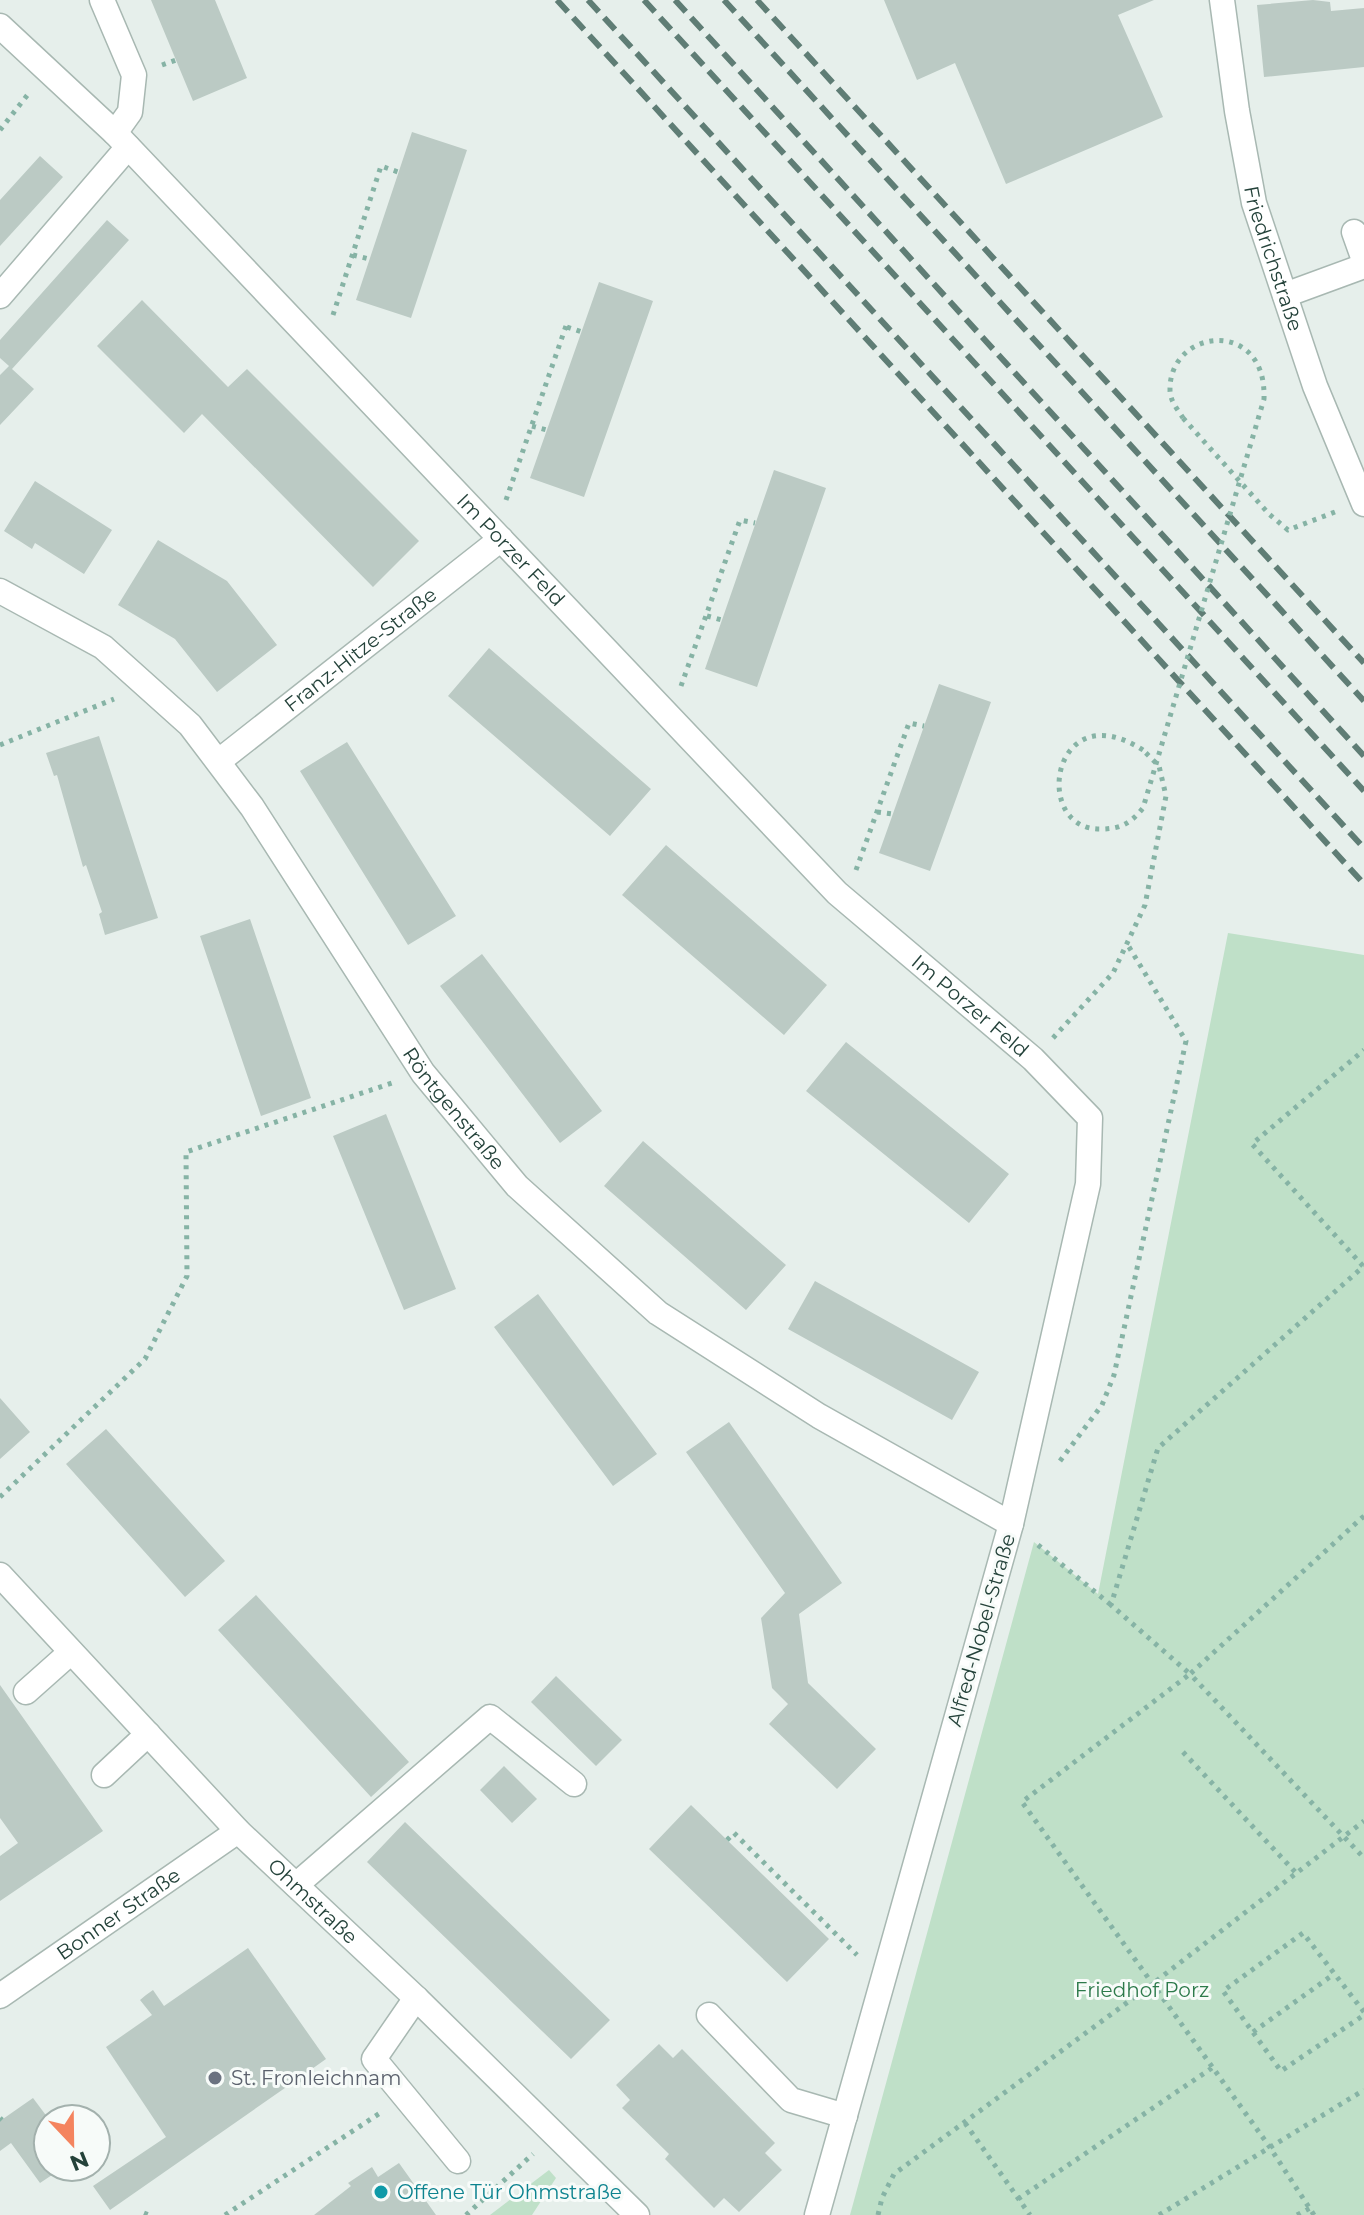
<svg xmlns="http://www.w3.org/2000/svg" width="1364" height="2215" font-family="Montserrat,sans-serif">
	<rect width="100%" height="100%" fill="#e6efeb"/>
	<path fill="#bfe0c8" d="M1228,933l136,22v1260h-514l184,-673 64,52z
		M549,2170l7,8 -24,37h-42z"/>
	<path fill="#bbcac4" d="M151,0h64l32,78 -54,23z
		M884,0h270l-36,15 45,102 -157,67 -51,-121 -38,17z
		M1313,0l17,2 1,9 33,-3v59l-100,10 -7,-72z
		M412,132l55,18 -56,168 -55,-18z
		M40,156l23,21 -63,69v-46z
		M107,220l22,20 -117,129 22,20 -34,36v-50l9,-9 -9,-8v-18z
		M599,282l54,19 -69,196 -54,-19z
		M142,300l86,87 19,-18 172,172 -46,46 -171,-173 -18,19 -87,-87z
		M774,470l52,18 -69,199 -52,-18z
		M35,481l77,49 -28,44 -49,-31 -3,6 -28,-18z
		M158,540l69,41 50,64 -60,47 -42,-53 -57,-34z
		M489,648l162,141 -41,47 -162,-140z
		M939,684l52,18 -61,169 -51,-18z
		M99,736l59,182 -53,17 -6,-21 3,-2 -16,-47 -3,2 -26,-92 -3,1 -8,-23z
		M347,742l109,174 -48,29 -108,-174z
		M666,845l161,140 -43,50 -162,-140z
		M250,919l61,179 -50,18 -61,-180z
		M482,954l120,157 -42,32 -120,-157z
		M846,1042l163,132 -40,49 -163,-132z
		M386,1114l70,175 -52,21 -71,-174z
		M643,1141l143,124 -40,45 -142,-124z
		M815,1281l164,91 -27,48 -164,-91z
		M538,1294l119,160 -44,32 -119,-159z
		M0,1398l30,34 -30,27z
		M729,1422l113,161 -43,31 9,69 68,66 -39,40 -68,-65 19,-20 -16,-16 -11,-70 24,-25 -99,-141z
		M106,1429l119,132 -40,36 -119,-133z
		M256,1595l153,167 -38,35 -153,-167z
		M556,1676l66,64 -26,26 -65,-64z
		M0,1685l103,146 -103,70v-45l18,-13 -18,-25z
		M504,1766l33,33 -25,24 -32,-33z
		M691,1805l138,134 -42,43 -138,-133z
		M405,1822l205,198 -39,39 -204,-197z
		M248,1948l78,111 -24,17 2,4 -6,4 -3,-3 -185,129 -17,-24 73,-49 -60,-90 46,-32 -12,-15 6,-5 7,-5 11,16z
		M659,2044l14,14 9,-9 93,94 -10,10 17,17 -43,42 -15,-14 -10,10 -49,-49 4,-5 -47,-46 8,-8 -14,-15z
		M33,2098l15,20v49h16l-24,16 -29,-40 -11,8v-30z
		M399,2163l37,52h-122l37,-29 -3,-3 24,-16 6,10z"/>
	<g fill="none" stroke-linecap="round" stroke-linejoin="round">
		<g stroke="#a8b8b2" stroke-width="27">
			<g id="minor">
				<path d="M102,0l32,75 -4,37 -15,21"/>
				<path id="s1" d="M1222,0l15,111 17,92 61,183 49,118"/>
				<path id="s2" d="M0,26l115,107 722,760 196,166 57,59 -2,66 -77,340 -194,691"/>
				<path d="M1354,232l10,28"/>
				<path d="M1285,295l79,-29"/>
				<path d="M0,296l128,-149"/>
				<path id="s3" d="M0,591l103,56 87,78 62,82 171,266 94,113 141,127 161,103 192,108"/>
				<path id="s4" d="M219,761l282,-222"/>
				<path id="s5" d="M0,1575l238,256 178,167 221,217"/>
				<path d="M26,1692l45,-40"/>
				<path d="M104,1775l44,-41"/>
				<path d="M296,1885l194,-168 84,67"/>
				<path id="s6" d="M0,1996l238,-165"/>
				<path d="M416,1998l-42,61 84,102"/>
				<path d="M709,2015l82,85 54,16"/>
			</g>
		</g>
		<path stroke="#86b3a5" stroke-width="5" stroke-dasharray="4 6" stroke-linecap="butt" d="M162,65l14,-5
			M0,130l29,-37
			M353,255l16,4
			M333,315l48,-149 17,6
			M567,327l15,5
			M1183,418l86,96 19,16 47,-18
			M532,426l15,4
			M506,500l61,-177
			M707,616l15,4
			M681,686l59,-166 15,3
			M0,745l114,-46
			M877,812l15,2
			M856,870l53,-147 15,3
			M1053,1038l60,-65 32,-68 21,-109 -7,-30 -16,-16
			M1363,1266l-111,-122 112,-94
			M1060,1461l42,-56 12,-30 72,-334 -60,-99
			M0,1497l145,-138 42,-83 -1,-124 206,-69
			M1364,1516l-174,158 174,184
			M1038,1545l73,60
			M1183,1752l114,122
			M727,1840l7,-7 123,122
			M1364,2012l-61,-79 -80,58 58,80 83,-56
			M1253,2032l81,-58
			M0,2118l2,2
			M965,2123l65,92
			M1018,2199l194,-131
			M144,2213l5,2
			M225,2215l155,-102
			M466,2215l67,-61
			M878,2215l4,-17 12,-24 257,-189 213,-164
			M1159,2215l205,-125
			M1297,2215l13,-7
			M1314,2215l-45,-69 -247,-344 168,-128 -79,-69 47,-157 206,-182"/>
		<use href="#minor" stroke="#fff" stroke-width="24"/>
		<path stroke="#5f7d75" stroke-width="6" stroke-dasharray="16 8" stroke-linecap="butt" d="M557,0l807,884
			M588,0l776,848
			M644,0l720,791
			M675,0l689,756
			M724,0l640,701
			M757,0l607,663"/>
		<path stroke="#86b3a5" stroke-width="5" stroke-dasharray="4 6" stroke-linecap="butt" d="M1143,750c-92,-59 -112,81 -42,79 20,0 30,-6 42,-21l121,-409c3,-82 -95,-71 -94,-9 0,11 8,20 13,28"/>
	</g>
	<circle fill="#6b7280" stroke="#f7fbf9" stroke-width="3" cx="215" cy="2078" r="8"/>
	<circle fill="#0f9aa8" stroke="#f7fbf9" stroke-width="3" cx="381" cy="2192" r="8"/>
	<g text-anchor="middle" stroke-width="6" stroke-linejoin="round" paint-order="stroke">
		<g font-size="20" fill="#24423a" stroke="#f7fbf9">
			<text dy="7" stroke="none"><textPath href="#s1" startOffset="264">Friedrichstraße</textPath></text>
			<text dy="7" stroke="none"><textPath href="#s2" startOffset="732">Im Porzer Feld</textPath></text>
			<text dy="7" stroke="none"><textPath href="#s4" startOffset="180">Franz-Hitze-Straße</textPath></text>
			<text dy="7" stroke="none"><textPath href="#s2" startOffset="1380">Im Porzer Feld</textPath></text>
			<text dy="7" stroke="none"><textPath href="#s3" startOffset="700">Röntgenstraße</textPath></text>
			<text transform="translate(981 1630) rotate(-74)" y="7">Alfred-Nobel-Straße</text>
			<text dy="7" stroke="none"><textPath href="#s5" startOffset="452">Ohmstraße</textPath></text>
			<text dy="7" stroke="none"><textPath href="#s6" startOffset="144">Bonner Straße</textPath></text>
		</g>
		<g font-size="20" fill="#2d7a4b" stroke="#f7fbf9">
			<text x="1142" y="1997">Friedhof Porz</text>
		</g>
		<g font-size="20" fill="#5b616d" stroke="#f7fbf9" text-anchor="start">
			<text x="231" y="2085">St. Fronleichnam</text>
		</g>
		<g font-size="20" fill="#0d838f" stroke="#f7fbf9" text-anchor="start">
			<text x="397" y="2199">Offene Tür Ohmstraße</text>
		</g>
	</g>
	<g transform="translate(72 2143) rotate(158)"><circle r="38" fill="#f7fbf9" stroke="#a3b1ad" stroke-width="2"/>
	<path d="M0-6L14 30L0 20L-14 30Z" fill="#f4845f"/>
	<text y="-12" font-size="22" font-weight="bold" text-anchor="middle" fill="#24423a">N</text>
	</g>
</svg>
